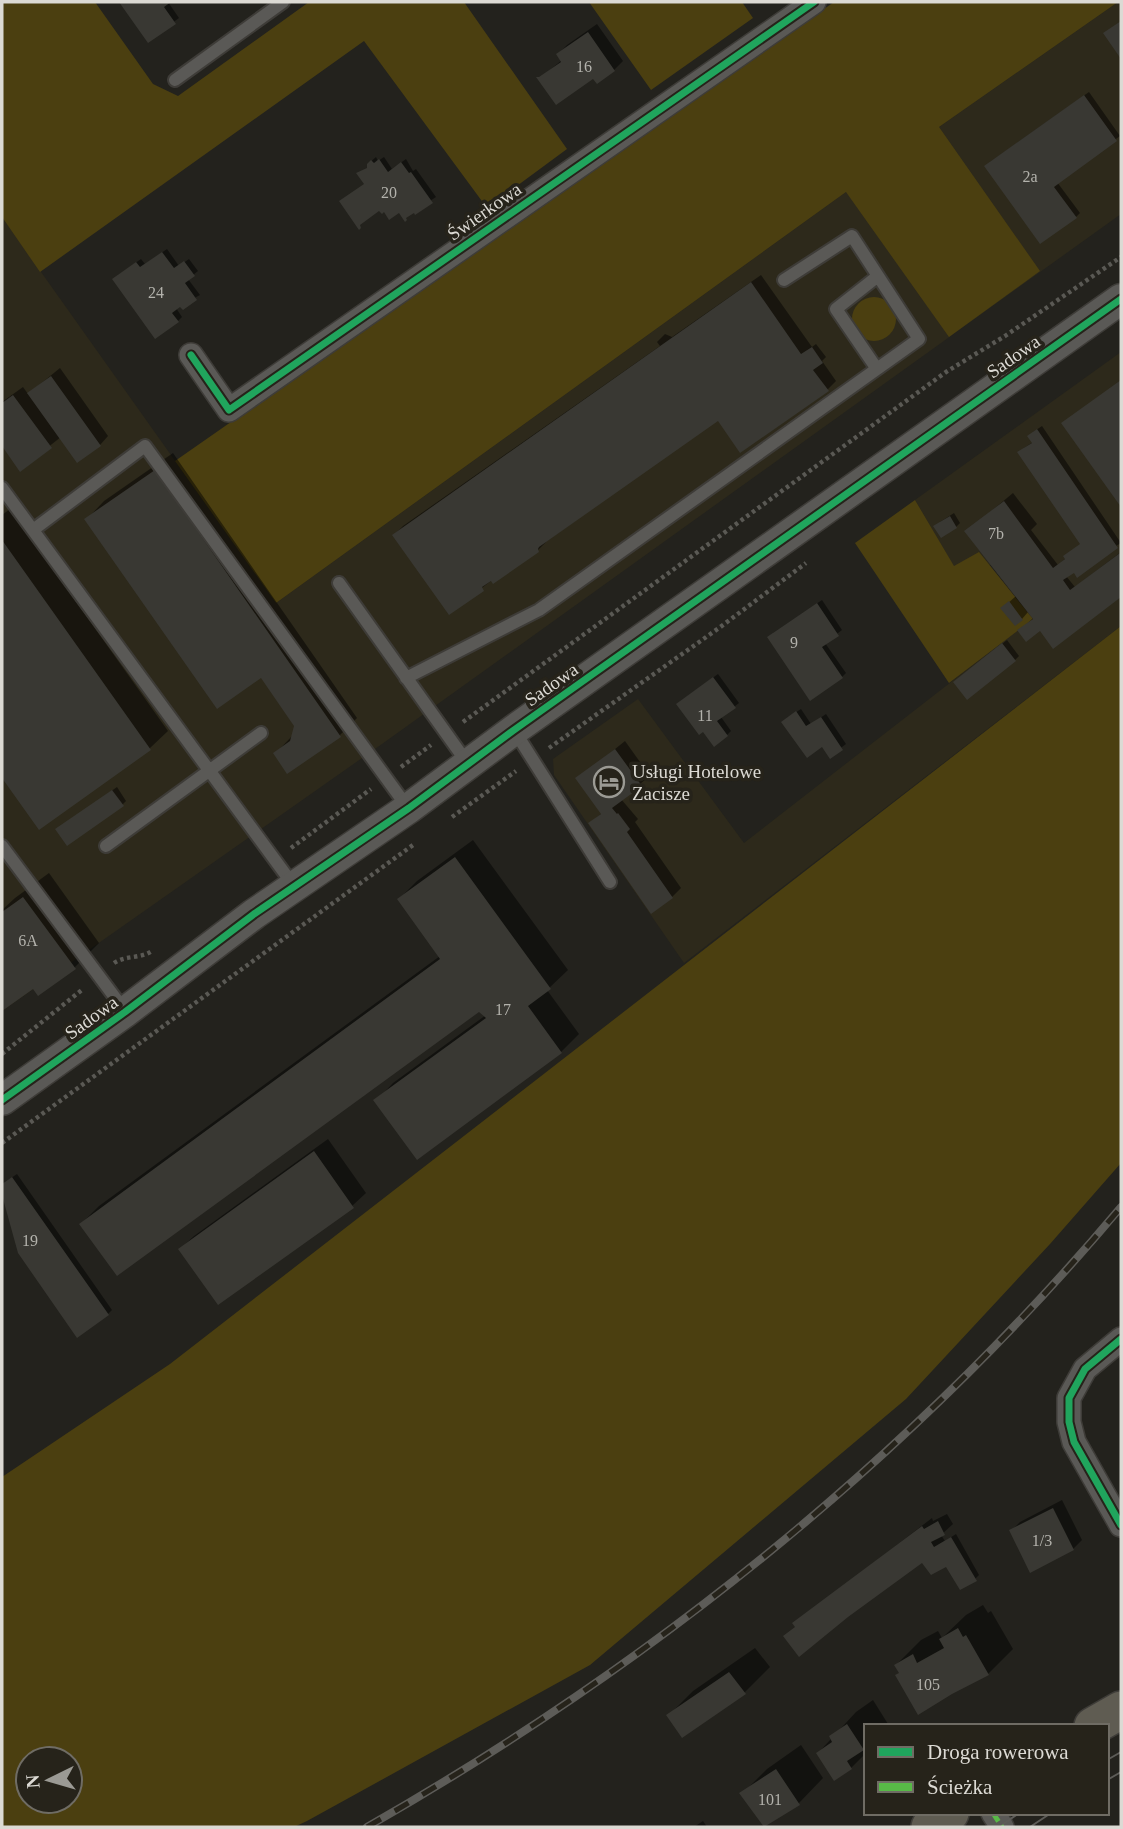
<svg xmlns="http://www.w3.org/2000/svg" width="1123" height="1829" font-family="'Times New Roman',serif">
	<rect width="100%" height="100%" fill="#23221d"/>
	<path fill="#2d291b" d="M1118,2h3v212l-739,530 -380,267v-794l274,386 570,-411z
		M1121,352v274l-437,337 -130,-188 -1,-16 85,-60 106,144 288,-224 -41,-54 -37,2 -39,-67z"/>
	<path fill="#4b3f10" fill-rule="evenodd" d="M2,2h93l58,82 25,12 131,-94h155l103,147 -80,59 -123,-167 -324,231 -38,-55z
		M589,2h153l11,16 -102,72z
		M834,2h284l-179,125 101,144 -91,66 -103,-145 -570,411 -101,-142z
		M852 319a22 22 0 1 1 44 0a22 22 0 1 1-44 0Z
		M915,500l39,66 25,-14 54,67 -84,64 -94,-140z
		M1121,626v537l-71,81 -144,155 -316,266 -283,156 -13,6h-292v-350l168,-113zM70,1759v42h-42v-42z"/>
	<path fill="#0007" d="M121,2h47l11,16 -30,22z
		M597,24l26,37 -9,9 -17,12 -4,-6 -54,3 23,-19 -4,-6 9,-9z
		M1089,92l31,44 -63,46 23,31 -4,4 -86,-55z
		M376,157l2,4 6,-4 8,12 14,-10 7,12 3,-2 20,28 -32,21 -5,-7 -34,-28 3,-19z
		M167,249l12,17 10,-7 9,12 -10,8 12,16 -24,13 6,9 -4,4 -60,-46 23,-16 4,5z
		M761,275l51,72 4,-3 10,13 -4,4 14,20 -9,9 -108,28 -172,123 -9,9 -46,30 -42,33 -56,-78 9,-9 257,-180 -3,-4 8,-8 7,3z
		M60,368l48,68 -8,9 -39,-8 -41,32 -18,-26v-41l21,-15 5,7z
		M1121,381v123l-58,-80z
		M1042,426l79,117 -55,33 9,11 46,-35v43l-67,51 -14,-18 -20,3 13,-13 -5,-6 -6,7 -15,-15 9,-8 -50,-64 47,-39 24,31 -6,6 27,35 24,-21 -58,-96 9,-6v-10z
		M173,453l184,265 -18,18 -64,18 18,-19 3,-10 -34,-50 -175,-156 17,-18z
		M10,509l158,222 -18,17 -111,80 -37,-53v-260z
		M954,513l6,10 -4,4 -16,-5z
		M822,600l20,30 -17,13 21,30 -4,4 -69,-44z
		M1007,640l12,16 -4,4 -56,18z
		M718,674l21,29 -18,14 10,14 -4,4 -24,-5 -21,-30z
		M801,709l10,15 15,-10 20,30 -16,12 -8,-11 -35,-27z
		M625,741l25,35 -29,23 17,20 -3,3 46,66 -9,9 -82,-74 12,-10 -24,-34z
		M117,787l9,14 -4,4 -60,21z
		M473,840l95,130 -21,20 32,44 -18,18 -185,49 17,-18 93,-68 -7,-6 -398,215 18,-18 341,-250 -41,-57 18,-18z
		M49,873l50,70 -25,25 -41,18 -31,23v-99l13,-12z
		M328,1139l38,54 -14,13 -172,43 14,-13z
		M17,1174l95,136 -4,4 -88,-62 -18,-63 3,-7z
		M1062,1500l20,40 -9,9 -43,21 -19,-39 9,-9z
		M947,1514l6,10 -12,11 4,6 11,-7 23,41 -4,4 -29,-15 -23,-3 -126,65 -2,-3 137,-105 1,3z
		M983,1605l5,8 3,-2 22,38 -25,25 -92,-9 25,-25 17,-9 4,7 24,-23z
		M755,1648l15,19 -25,25 -63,43 -14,-19 25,-25z
		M873,1700l15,24 -22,2v27l-15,15 -33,-15 38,-41z
		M801,1745l22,33 -24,25 -57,-9 25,-25z
		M703,1821l4,6h-13z"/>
	<path fill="#393833" d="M119,2h52l-7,5 12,17 -28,19z
		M1121,21v38l-18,-26z
		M588,32l27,39 -18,13 -4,-5 -37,26 -20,-28h3l22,-15 -5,-8z
		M1084,95l33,46 -63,46 23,31 -37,26 -56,-78z
		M379,159l9,13 13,-10 8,11 2,-1 22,31 -18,12 -1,-2 -8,5 1,2 -2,2 -6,-9 -10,7 -5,-8 -2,2 -3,-3 -19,14 1,3 -2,2 -20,-29 25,-17 -8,-11 11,-5v-4l4,-4 3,3z
		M162,252l12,16 10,-7 11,15 -10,7 12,17 -14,10 -3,-3 -8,6 7,9 -24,17 -43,-60 24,-17 4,5z
		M751,282l50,72 11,-7 11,16 -10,7 16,21 -89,62 -22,-32 -179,126 -1,2 1,3 -46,32 -2,-3 -9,6 2,4 -35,24 -57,-80z
		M51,376l50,70 -24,17 -50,-70z
		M1121,380v127l-60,-84z
		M13,395l39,53 -32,24 -18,-26v-43z
		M1037,429l81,119 -41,30 -3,-5 -11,7 7,10 50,-37 1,2v42l-68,52 -13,-18 -14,11 -9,-12 16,-11 -69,-88 40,-30 49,67 12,-9 -2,-3 17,-12 -63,-92 15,-9 -5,-7z
		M155,470l186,267 -54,37 -14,-21 17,-12 4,-15 -33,-48 -44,31 -133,-190z
		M950,516l7,12 -16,10 -8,-12z
		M2,540l149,210 -112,80 -37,-52z
		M1009,601l14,19 -8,6 -15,-18z
		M817,603l22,33 -17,11 21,31 -33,23 -43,-64z
		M1002,643l14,18 -49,39 -14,-18z
		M713,677l23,31 -19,13 11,15 -14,11 -11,-15 -4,3 -23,-31z
		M796,711l10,15 15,-9 22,33 -13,9 -8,-12 -15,11 -26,-36z
		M615,749l27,37 -30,22 5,6 1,-1 12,16 -3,3 46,66 -22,16 -63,-91 13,-9 -26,-36z
		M112,790l12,16 -57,40 -12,-17z
		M455,857l96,132 -23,17 34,47 -145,107 -44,-60 113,-82 -7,-6 -362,264 -38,-52 361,-265 -43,-60z
		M23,897l53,72 -38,27 -5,-7 -31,22v-99z
		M314,1151l40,57 -136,97 -40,-56z
		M12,1177l97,138 -32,23 -59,-85 -16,-58v-11z
		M1053,1508l21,42 -44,23 -21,-43z
		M938,1521l7,14 -14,7 3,5 17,-10 26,44 -17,9 -14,-23 -15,8 -9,-12 -74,54 -49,40 -16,-21 12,-9 -3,-4 130,-97 2,3z
		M958,1628l5,9 3,-2 23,40 -37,19 -34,21 -23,-40 4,-2 -5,-8 19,-11 4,9 27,-15 -5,-9z
		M729,1672l17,22 -64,44 -16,-23z
		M847,1724l17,26 -17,11 5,8 -18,12 -18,-28 16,-11 -3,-6z
		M776,1769l24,36 -36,22 -25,-34z"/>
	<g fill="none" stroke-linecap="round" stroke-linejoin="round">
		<g stroke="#3e3c38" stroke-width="16">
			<path id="service" d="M175,80l108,-78
				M877,369l-41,-60 42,-33
				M2,488l292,398
				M33,530l112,-84 263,362
				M339,583l129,181
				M406,678l133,-68 380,-271 -67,-103 -68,44
				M514,730l96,152
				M2,846l123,165
				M106,846l155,-113"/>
		</g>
		<g stroke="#3e3c38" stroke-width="26">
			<path id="minor" d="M191,355l38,55 585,-408
				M1121,1339l-36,30 -16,29v24l5,20 47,83
				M993,1813l9,14"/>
		</g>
		<g stroke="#3e3c38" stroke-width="33">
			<path id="tertiary" d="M2,1100l123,-88 129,-98 155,-106 105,-78 607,-431"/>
		</g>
		<g stroke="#3e3c38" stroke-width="40">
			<path id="primary" d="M1093,1726l28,-16
				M930,1827l20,-14"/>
		</g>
		<path stroke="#5a5954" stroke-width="4.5" stroke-dasharray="3.5 3.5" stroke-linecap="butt" d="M463,722l483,-350 59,-36 116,-79
			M549,748l170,-120 87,-65
			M401,767l30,-22
			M452,817l64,-46
			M291,848l80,-59
			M114,963c12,-8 26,-4 38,-12
			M2,1054l81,-65
			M2,1143l411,-298"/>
		<use href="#service" stroke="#5a5956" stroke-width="12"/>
		<use href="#minor" stroke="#5a5956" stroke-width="23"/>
		<use href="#tertiary" stroke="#5a5956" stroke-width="30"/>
		<use href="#primary" stroke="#5f5c52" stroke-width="37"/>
		<path stroke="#5d5c58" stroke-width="2" d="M1107,1760l14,-8
			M1107,1780l14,-8
			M999,1827l20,-14
			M1030,1827l21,-14"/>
		<g stroke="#5d5c58" stroke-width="8">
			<path id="rail" d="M367,1827c284,-162 543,-369 754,-620"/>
		</g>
		<use href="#rail" stroke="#26231a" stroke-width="5" stroke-dasharray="16" stroke-linecap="butt"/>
		<path stroke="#58b947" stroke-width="5" stroke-dasharray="10 5" stroke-linecap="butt" d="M993,1813l9,14"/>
		<g stroke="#26231a" stroke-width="11">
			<path id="cycleway" d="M191,355l38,55 585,-408
				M2,1100l123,-88 129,-98 155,-106 105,-78 607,-431
				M1121,1339l-36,30 -16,29v24l5,20 47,83"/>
		</g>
		<use href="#cycleway" stroke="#20a55d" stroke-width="7"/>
	</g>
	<defs>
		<g id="hotel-ring" transform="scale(1.575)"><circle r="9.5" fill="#26231a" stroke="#9b9a94" stroke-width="1.5"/><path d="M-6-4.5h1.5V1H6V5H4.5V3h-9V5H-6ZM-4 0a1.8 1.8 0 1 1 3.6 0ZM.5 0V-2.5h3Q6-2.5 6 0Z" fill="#9b9a94"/></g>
	</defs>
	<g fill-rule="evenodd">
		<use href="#hotel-ring" x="609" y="782"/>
	</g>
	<g text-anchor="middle" stroke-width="7" stroke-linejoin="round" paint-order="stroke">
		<g font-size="16" fill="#b3b2ac">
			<text x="584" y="72">16</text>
			<text x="1030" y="182">2a</text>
			<text x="389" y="198">20</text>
			<text x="156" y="298">24</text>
			<text x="996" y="539">7b</text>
			<text x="794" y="648">9</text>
			<text x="705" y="721">11</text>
			<text x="28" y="946">6A</text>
			<text x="503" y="1015">17</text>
			<text x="30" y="1246">19</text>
			<text x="1042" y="1546">1/3</text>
			<text x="928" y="1690">105</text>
			<text x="770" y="1805">101</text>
		</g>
		<g font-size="19" fill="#dcdad4" stroke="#26231a">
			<text transform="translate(484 211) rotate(-35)" y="7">Świerkowa</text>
			<text transform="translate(1013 356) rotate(-35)" y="7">Sadowa</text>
			<text transform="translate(551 684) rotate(-35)" y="7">Sadowa</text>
			<text transform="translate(91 1017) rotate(-36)" y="7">Sadowa</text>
		</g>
		<g font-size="19" fill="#dcdad4" stroke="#26231a" text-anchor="start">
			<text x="632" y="778">Usługi Hotelowe<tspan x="632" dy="22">Zacisze</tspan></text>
		</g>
	</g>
	<rect width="1123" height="1829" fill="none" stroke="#dcdad4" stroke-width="7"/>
	<rect x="864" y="1724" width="245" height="91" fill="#26231a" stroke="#6f6c64" stroke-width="2"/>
	<rect x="878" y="1747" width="35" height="10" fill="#20a55d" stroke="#6f6c64" stroke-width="2"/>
	<text x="927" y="1759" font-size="21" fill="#dcdad4">Droga rowerowa</text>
	<rect x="878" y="1782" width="35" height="10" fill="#58b947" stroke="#6f6c64" stroke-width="2"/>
	<text x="927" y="1794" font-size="21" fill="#dcdad4">Ścieżka</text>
	<g transform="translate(49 1780) rotate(265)"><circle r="33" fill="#26231a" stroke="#6f6c64" stroke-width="2"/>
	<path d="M0-5L12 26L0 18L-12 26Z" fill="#9b9a94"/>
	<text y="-10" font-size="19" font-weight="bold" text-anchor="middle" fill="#dcdad4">N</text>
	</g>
</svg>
